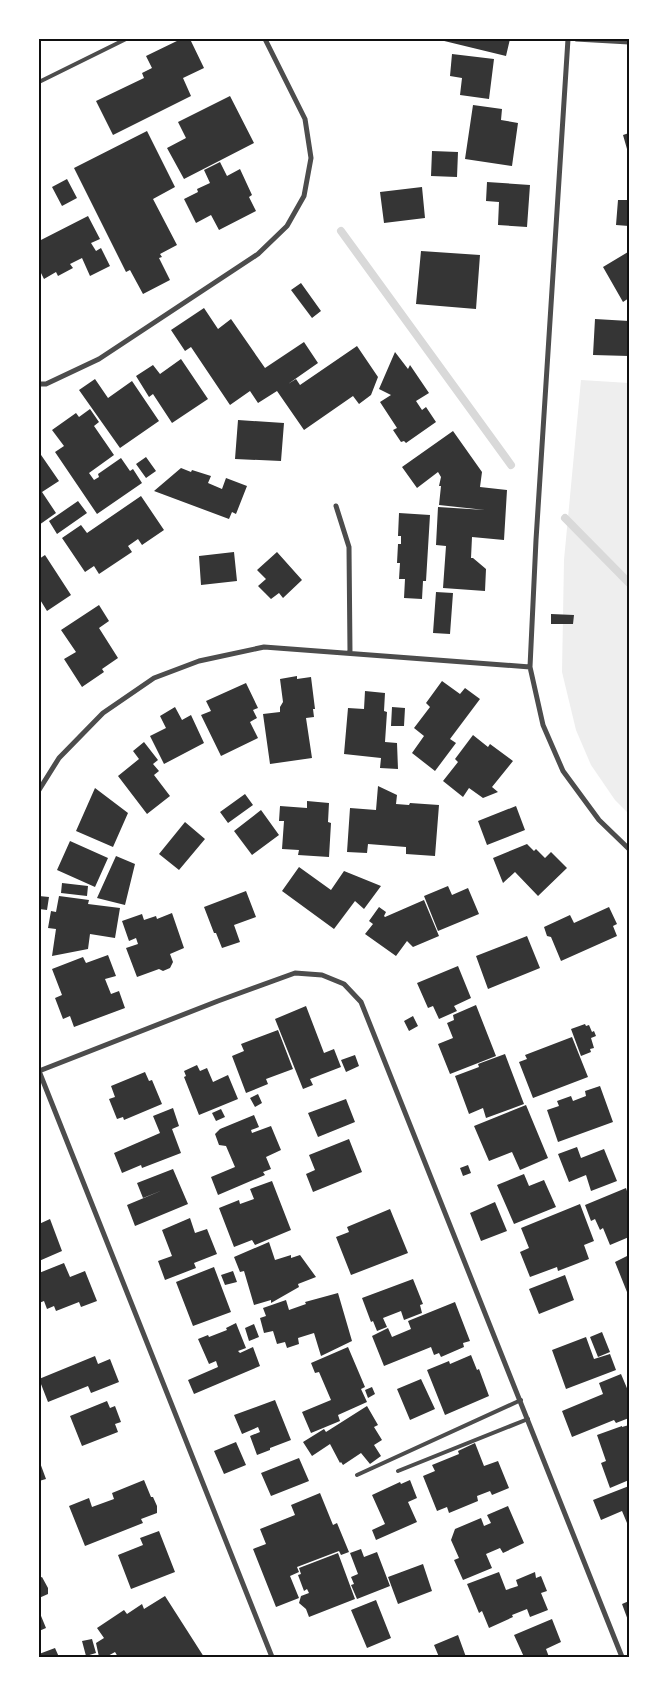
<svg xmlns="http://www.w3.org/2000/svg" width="668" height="1696" font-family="'Fira Sans Condensed',sans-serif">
	<rect width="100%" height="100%" fill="#fff"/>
	<path fill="#eee" d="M581,380l48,3v431l-14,-14 -24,-35 -15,-35 -14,-58 2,-112z"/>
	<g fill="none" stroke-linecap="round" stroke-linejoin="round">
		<path stroke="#d9d9d9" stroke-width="8" d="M341,231l170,234
			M565,518l64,65"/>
	</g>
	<path fill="#353535" d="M181,39h9l14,29 -21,10 8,18 -78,39 -17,-34 48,-23 -2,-5 10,-5 -6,-12z
		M436,39h74l-4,17z
		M452,54l42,5 -5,40 -29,-4 2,-17 -12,-2z
		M230,96l24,47 -70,36 -17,-31 19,-10 -8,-16z
		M473,105l29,4 -1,11 17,3 -6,43 -47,-7z
		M147,131l28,56 -22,12 24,46 -17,9 2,3 -3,1 11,22 -27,14 -13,-24 -4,2 -52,-104z
		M629,133v23l-6,-21z
		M432,151l26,1 -1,25 -26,-1z
		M220,162l7,14 13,-7 12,26 -3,2 7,14 -37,19 -8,-15 -15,8 -12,-24 14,-7 -1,-3 13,-6 -6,-13z
		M67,179l10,19 -15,8 -10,-19z
		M487,182l43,3 -3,42 -29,-2 1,-23 -13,-1z
		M422,187l3,31 -41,5 -4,-31z
		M618,200h11v26l-13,-1z
		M88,216l12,23 -9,4 5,8 5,-3 9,18 -20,10 -8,-18 -12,6 3,4 -15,8 -2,-4 -12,7 -5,-10v-28z
		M421,251l59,4 -4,54 -60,-5z
		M628,252l1,3v43l-6,4 -20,-35z
		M301,283l20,28 -9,7 -21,-28z
		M204,308l14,21 13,-10 34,49 39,-26 14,21 -30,21 8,-5 4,6 57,-39 21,31 -7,18 -12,9 -6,-8 -49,34 -27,-39 -19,12 -8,-12 -20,14 -39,-58 -6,4 -14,-21z
		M595,319l34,2v35l-36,-1z
		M395,352l13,17 2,-4 19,28 -13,8 6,9 4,-3 10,15 -30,21 -2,-2 -3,1 -8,-12 4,-2 -17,-26 11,-7 -12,-6z
		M181,359l27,40 -36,24 -19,-29 -4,3 -13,-21 17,-11 7,9z
		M95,379l13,19 24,-17 27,40 -39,27 -41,-58z
		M90,409l9,13 -5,4 20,29 -25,18 5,7 5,-3 -1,-3 23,-16 9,13 3,-2 9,14 -45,31 -42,-62 9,-6 -12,-16 24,-17 3,4z
		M238,420l46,3 -3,38 -46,-2z
		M453,431l29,41 -2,15 27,3 -3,50 -32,-3 -1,21h2l13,11 -1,22 -42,-3 3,-42 -10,-1 2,-38 47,3 -46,-5 2,-19h-2l2,-9 -3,-5 -21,16 -15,-21z
		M39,452l20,29 -17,11 14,21 -17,12z
		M146,457l10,14 -10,7 -10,-14z
		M181,468l10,4 1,-2 19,6 -3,7 14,6 4,-11 21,8 -11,28 -4,-2 -3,7 -75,-28z
		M141,496l23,34 -22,15 -4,-6 -10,7 4,6 -33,22 -5,-8 -9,6 -23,-34 19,-13 6,8z
		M78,501l9,12 -30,21 -8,-13z
		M399,513l31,2 -4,66h-3l-1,18 -18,-1 1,-19h-6l1,-16h-3l1,-19h3v-8h-3z
		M234,552l3,29 -36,4 -2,-29z
		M277,552l25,28 -19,18 -4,-5 -8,6 -13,-13 8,-7 -9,-9z
		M45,555l26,40 -24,16 -8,-13v-39z
		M436,592l17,1 -3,41 -17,-1z
		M99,605l10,16 -10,7 19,30 -16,11 2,3 -22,15 -18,-28 12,-7 -15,-22z
		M551,614l23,1 -1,9h-22z
		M297,676v3l14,-2 4,32h-2l1,8 -8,1 6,40 -42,6 -7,-50 17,-2v-5l3,-5 -3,-23z
		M442,681l18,13 5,-6 15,11 -30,40 6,4 -21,28 -23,-18 12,-17 -10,-8 16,-21 -4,-4z
		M246,683l12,25 -5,2 4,8 -7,4 8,16 -37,18 -20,-41 10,-4 -5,-10z
		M365,691l20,2 -1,18 3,1 -2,30 12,1 1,26 -18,-1 1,-10 -37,-4 4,-46 16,1z
		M175,707l7,13 9,-5 13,28 -40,21 -14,-28 16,-8 -6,-12z
		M392,707l13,1 -1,18h-13z
		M473,735l15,12 2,-3 23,17 -21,26 6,5 -15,6 -14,-10 -6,9 -20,-16 15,-19 -3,-3z
		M144,742l14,18 -5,4 6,7 -5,4 16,21 -23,18 -29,-38 21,-17 -6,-8z
		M378,786l19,9 -1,9 13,1 1,-2 29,2 -4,51 -29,-2v-7l-38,-3 -1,9 -20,-1 3,-44 26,2z
		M95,788l33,25 -15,34 -37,-16z
		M245,794l8,11 -25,18 -8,-11z
		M307,801l22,2 -1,19 3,1 -2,34 -31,-2 1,-5 -17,-1 2,-28h-5l1,-15 27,2z
		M516,806l9,24 -38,15 -9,-24z
		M261,810l18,25 -27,20 -18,-24z
		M185,822l20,17 -26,31 -20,-16z
		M70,841l38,17 -13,29 -38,-17z
		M527,844l7,7 2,-2 9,9 6,-6 16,16 -29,28 -23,-24 -12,11 -10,-25z
		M116,856l19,8 -10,41 -28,-7z
		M299,867l32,23 13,-19 37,15 -17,23 -9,-8 -21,28 -52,-38z
		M62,883l26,3 -1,10 -26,-3z
		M448,886l4,9 16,-7 11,26 -41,17 -14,-35z
		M246,891l10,26 -22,8 6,17 -18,6 -6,-15h-2l-10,-26z
		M39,896l10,1 -2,13 -8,-1z
		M59,896l30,4 -1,4 32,4 -5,30 -25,-4 -2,15 -36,7 4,-27 -8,-1 3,-17 5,1z
		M424,900l15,36 -26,11 -6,-6 -11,15 -31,-22 8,-10 -4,-3 10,-14 7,5 -2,4 1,1z
		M609,907l8,17 -4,2 4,10 -56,25 -10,-24 -4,-1 -3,-9 26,-12 4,8z
		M172,913l12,35 -14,6 3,8 -3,6 -7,3 -4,-2 -22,8 -11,-29 12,-4 -2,-6 -7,3 -7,-20 20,-7 2,6 12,-4 1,3z
		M527,936l13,32 -52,21 -12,-33z
		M108,955l8,21 -11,3 6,15 8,-3 6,17 -51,19 -4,-11 -7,3 -8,-21 7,-3 -10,-26 31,-12 3,6z
		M458,966l13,32 -17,8 3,5 -18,8 -6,-13 -5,2 -11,-25z
		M476,1005l20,51 -46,18 -12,-30 15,-6 -6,-15 7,-3 -1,-5z
		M306,1006l18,47 10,-4 7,18 -31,12 3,6 -10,4 -28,-70z
		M413,1016l5,10 -9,5 -5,-10z
		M585,1024l1,2 3,-1 3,7 2,-1 2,5 -5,2 3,10 -4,1 1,3 -10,4 -10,-27z
		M278,1030l15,39 -27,10 2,5 -22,9 -14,-37 12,-5 -3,-7z
		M572,1037l16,40 -55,21 -14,-36 8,-3 -2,-4z
		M505,1054l19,50 -38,14 -3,-10 -14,6 -14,-38 24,-9 -1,-3z
		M355,1055l4,11 -13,6 -5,-12z
		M197,1065l3,6 7,-3 6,14 15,-7 10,24 -39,16 -15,-38 2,-1 -2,-5z
		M145,1072l4,9 3,-1 10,24 -38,16 -1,-3 -6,2 -8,-20 6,-2 -4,-11z
		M600,1086l13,36 -55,20 -11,-32 12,-4 -2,-5 14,-5 2,5 13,-5 -1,-5z
		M258,1094l4,9 -7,4 -5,-9z
		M346,1099l9,23 -37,15 -10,-24z
		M526,1105l22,53 -28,12 -8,-18 -23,9 -15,-35z
		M173,1108l6,18 -7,3 9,24 -39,15 -1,-3 -19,8 -8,-20 46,-20 -7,-17z
		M221,1109l4,8 -9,4 -4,-8z
		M254,1115l5,12 -8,3 1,3 19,-7 10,24 -15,7 5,12 -8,3 2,3 -47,20 -7,-18 24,-10 -9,-21 -7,-1 -4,-11 5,-5z
		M349,1139l13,33 -49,20 -7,-18 9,-4 -6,-15z
		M577,1147l4,11 23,-9 13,32 -26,10 -5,-16 -17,7 -11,-28z
		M468,1165l3,8 -8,3 -3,-8z
		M173,1169l15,35 -53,22 -8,-21 36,-15 -20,8 -6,-15z
		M524,1174l5,12 15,-6 12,27 -42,17 -17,-39z
		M272,1181l19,49 -36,15 -3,-5 -18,7 -15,-39 20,-8 1,4 14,-5 -4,-10z
		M626,1188l3,9v40l-19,8 -7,-17 -3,2 -5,-11 -4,2 -6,-16z
		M495,1202l12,29 -26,10 -11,-28z
		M580,1204l14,37 -10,4 5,14 -31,12 -1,-4 -27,10 -10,-25 9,-4 -8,-20z
		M390,1209l18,44 -57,22 -15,-38 13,-5 -2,-5z
		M190,1218l5,15 12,-4 10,25 -23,9 2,5 -31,12 -7,-19 14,-5 -10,-26z
		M50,1219l12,32 -23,10v-37z
		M269,1242l6,18 16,-5v3l9,-3 16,22 -18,7 1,3 -28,16v-3l-17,5 -10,-34 -4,1 -6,-15z
		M629,1255v36l-2,1 -12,-30z
		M64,1263l6,14 15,-6 12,30 -16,6 -2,-5 -23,9 -2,-5 -7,3 -3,-8 -5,2v-30z
		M214,1267l17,45 -38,14 -17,-44z
		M233,1271l4,11 -12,3 -4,-10z
		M565,1275l9,25 -35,14 -10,-25z
		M413,1279l10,25 -3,1 2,8 -18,7 -3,-9 -18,7 4,9 -10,4 -4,-10 -2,1 -9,-24z
		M338,1293l14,48 -31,15 -7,-23 -16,5 1,6 -12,4 -2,-6 -8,2 -4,-13 -9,2 -4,-15 6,-2 -3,-8 23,-8 3,10 17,-6 -1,-2z
		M455,1302l15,39 -7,2 1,4 -23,10 -2,-4 -5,2 -3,-8 -47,19 -12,-30 16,-8 4,9 19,-8 -3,-8z
		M236,1323l10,25 -8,3 2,2 13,-6 7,19 -66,28 -6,-14 30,-13 -2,-6 -7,3 -11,-25 10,-4 1,2 18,-7 -1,-2z
		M254,1324l5,13 -10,4 -4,-13z
		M602,1332l8,20 -12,5 -8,-20z
		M586,1337l8,22 16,-5 6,16 -50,19 -14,-39z
		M348,1347l17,40 -4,2 6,13 -29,13 2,6 -29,12 -9,-21 29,-12 -12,-28 -4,1 -4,-10z
		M471,1355l6,15 2,-1 10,27 -44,19 -18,-45 22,-9 1,3z
		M95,1356l3,8 12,-5 9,23 -28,11 -3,-7 -40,16 -9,-23z
		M621,1374l8,19v25l-13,5 -2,-3 -42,17 -10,-26 41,-17 -4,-11z
		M421,1379l14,30 -25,11 -13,-31z
		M372,1387l3,7 -7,4 -3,-8z
		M275,1400l16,40 -21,8v2l-13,5 -7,-19 10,-4 -2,-5 -16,7 -8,-19z
		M107,1401l3,7 5,-2 6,16 -6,2 3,8 -36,14 -12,-30z
		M367,1406l11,19 -4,2 8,13 -8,5 7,11 -11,8 -9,-11 -18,12 -2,-3 -1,1 -10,-19 -18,12 -9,-14 21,-13 2,3z
		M629,1425v55l-19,8 -9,-25 5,-2 -9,-26 25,-9v1z
		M236,1442l10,23 -22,9 -10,-23z
		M475,1443l9,23 14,-5 11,27 -17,7 -2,-4 -13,5 1,5 -29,12 -2,-6 -10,4 -14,-35 12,-5 -3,-6 27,-11 -1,-3z
		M299,1458l10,23 -38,15 -10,-23z
		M39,1460l7,19 -7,2z
		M144,1480l7,17h2l4,9v7l-16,6 2,4 -58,23 -16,-40 20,-8 3,9 22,-8 -2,-6z
		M410,1480l7,18 -9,4 9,20 -41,18 -4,-10 13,-6 -13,-29 28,-13 1,2z
		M629,1486v36l-2,1 -5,-12 -21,9 -8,-20z
		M320,1493l13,32 4,-2 12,29 -8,3 -2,-4 -42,16 2,5 -9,4 9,22 -23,9 -23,-58 13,-5 -6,-15 35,-14 -4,-10z
		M508,1506l16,37 -21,10 -3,-5 -14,6 6,14 -29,12 -9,-20 5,-2 -8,-18 4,-11 26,-11 3,8 7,-3 -4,-8z
		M159,1531l16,41 -44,17 -13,-34 25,-10 -3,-7z
		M361,1549l3,8 13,-5 13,34 -33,13 -6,-14 3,-1 -3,-7 7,-3 -8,-21z
		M338,1553l17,46 -46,18 -3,-8 -7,-6 2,-7 8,-3 -2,-4 -3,2 -6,-16 3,-1 -2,-6z
		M423,1564l9,27 -34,13 -10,-27z
		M499,1572l7,18 12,-4 -2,-6 19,-8 1,6 5,-2 6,15 -6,2 7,17 -18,7 -3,-8 -15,6 1,2 -24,11 -7,-17 -3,2 -12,-29z
		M42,1577l6,11v6l-9,4v-20z
		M165,1596l39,61h-86l-3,-5 -9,5h-7l-3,-14 8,-5 -7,-10 27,-18 3,4 15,-10 2,5z
		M376,1600l15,38 -24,10 -16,-38z
		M629,1601v22l-7,-19z
		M39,1611l7,17 -7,3z
		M552,1619l9,23 -15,7 3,8h-25l-10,-22z
		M458,1635l8,22h-27l-5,-12z
		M92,1639l4,14 -10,3 -4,-15z
		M55,1648l4,9h-20v-3z"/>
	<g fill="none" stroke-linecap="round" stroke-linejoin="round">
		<path stroke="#4c4c4c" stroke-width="4" d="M39,82l87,-43
			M398,1471l130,-52
			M357,1475l164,-75"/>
		<path stroke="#4c4c4c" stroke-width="5" d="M568,39l-32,501 -6,127 13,58 20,46 36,49 30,29
			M576,39l53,3
			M39,384h7l53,-25 159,-105 29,-28 17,-30 7,-38 -6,-39 -40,-80
			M336,506l13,41 1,106
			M39,790l20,-32 44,-45 51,-35 45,-17 65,-14 266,20
			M39,1071l179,-70 77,-28 27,2 22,9 17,18 261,655
			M39,1071l233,586"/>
	</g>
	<rect width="668" height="1696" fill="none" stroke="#ffffff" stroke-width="80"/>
	<rect x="40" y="40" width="588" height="1616" fill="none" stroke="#111" stroke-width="2"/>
</svg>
